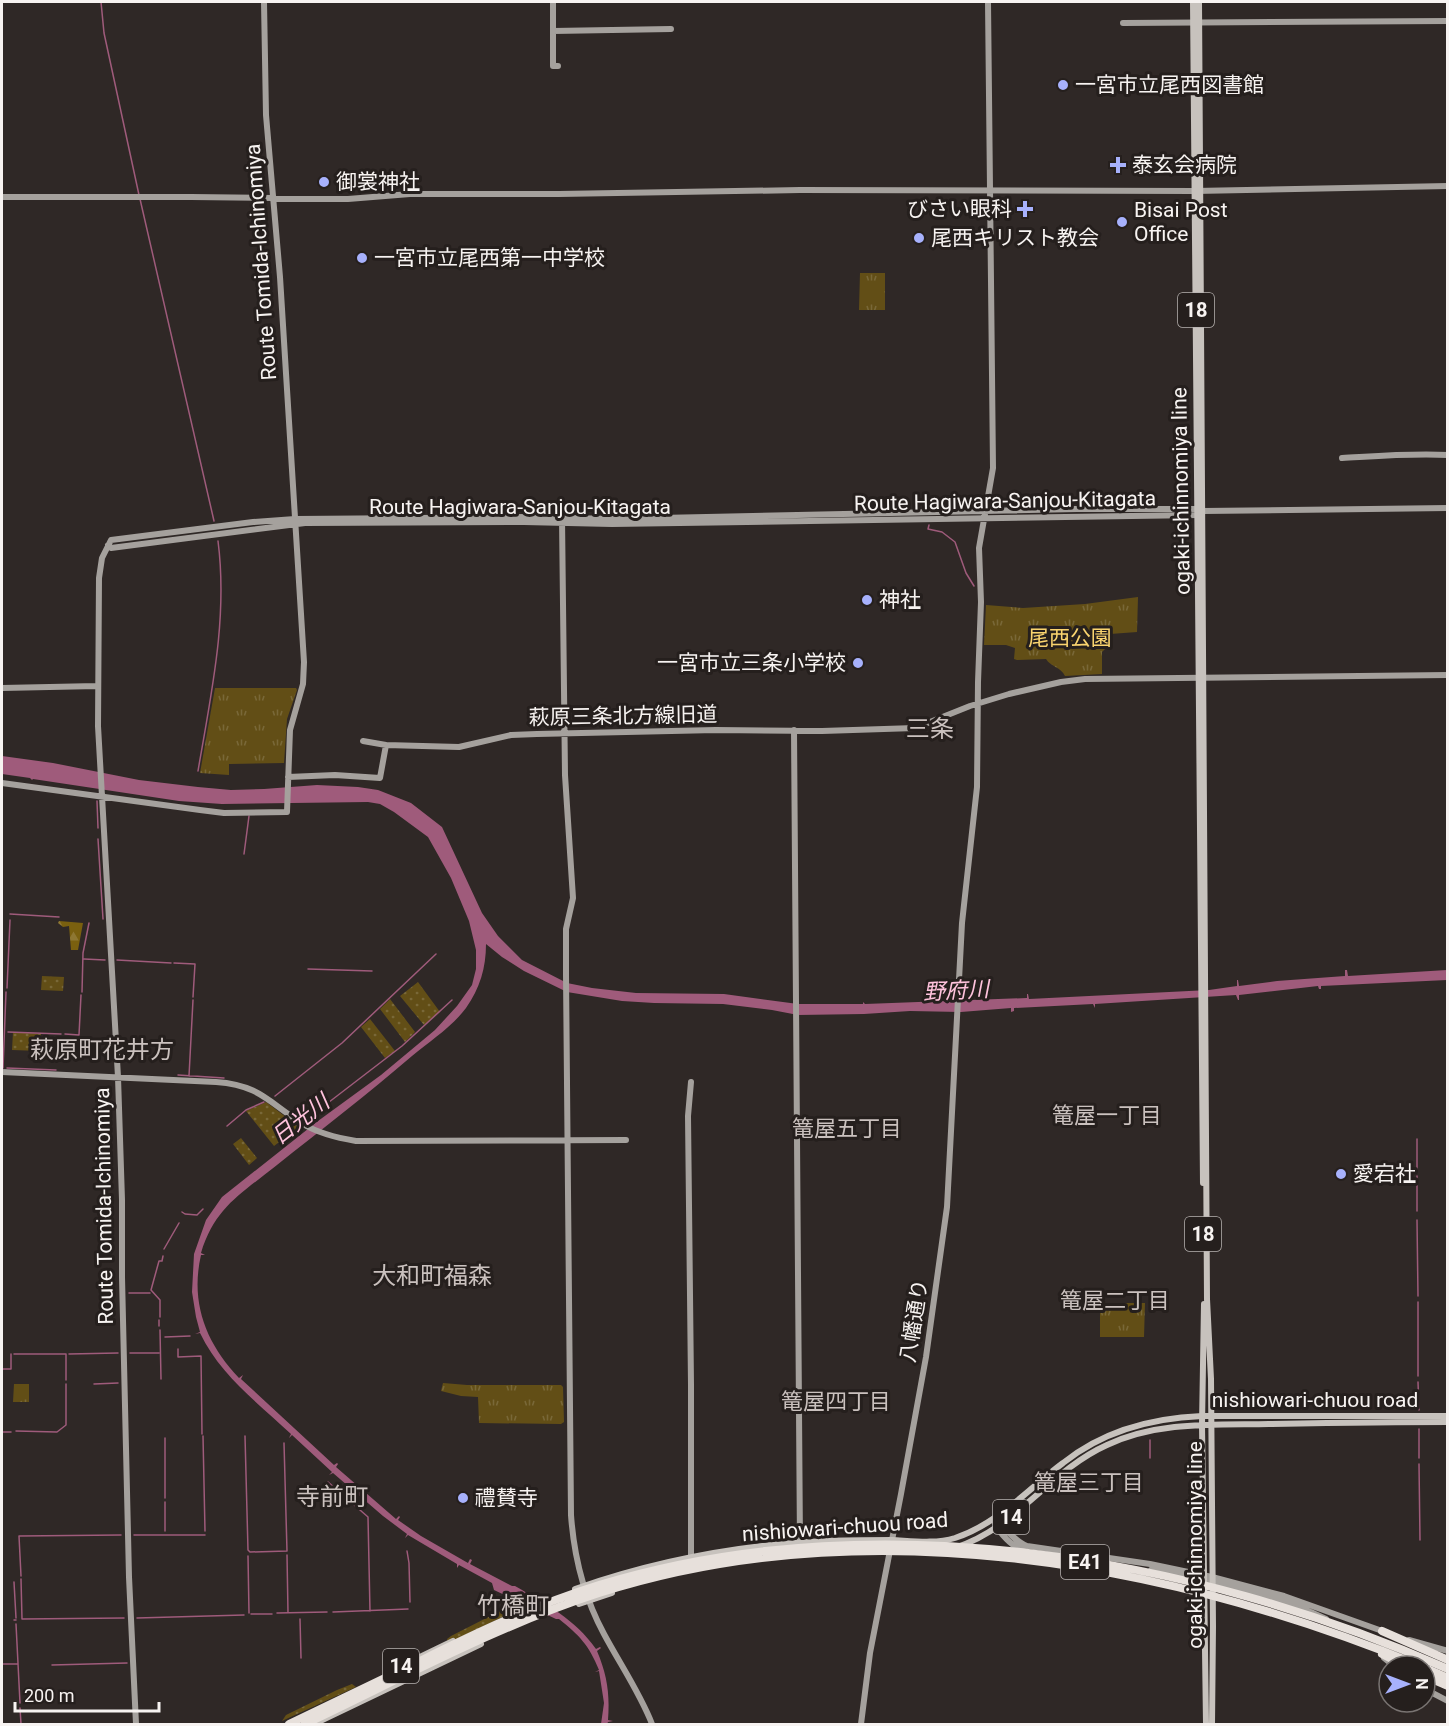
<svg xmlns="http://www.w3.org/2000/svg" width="1449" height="1726" font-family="Roboto,'Noto Sans JP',sans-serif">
	<defs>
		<pattern id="grass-dots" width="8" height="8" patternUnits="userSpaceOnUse" patternTransform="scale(1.5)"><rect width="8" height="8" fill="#624e16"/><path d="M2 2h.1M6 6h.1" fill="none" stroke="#796838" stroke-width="1.8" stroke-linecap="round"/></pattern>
		<pattern id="forest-firs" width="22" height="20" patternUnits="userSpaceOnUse" patternTransform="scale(1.5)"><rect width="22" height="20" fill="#7a600f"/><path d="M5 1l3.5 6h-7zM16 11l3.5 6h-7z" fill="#8e7732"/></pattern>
		<pattern id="park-tufts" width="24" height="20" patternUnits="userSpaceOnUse" patternTransform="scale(1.5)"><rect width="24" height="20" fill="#624e16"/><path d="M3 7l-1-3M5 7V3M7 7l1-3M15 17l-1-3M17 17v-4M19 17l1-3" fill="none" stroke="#796838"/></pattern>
	</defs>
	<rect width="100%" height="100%" fill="#2f2826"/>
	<path fill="url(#grass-dots)" d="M42,976l22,1 -1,14 -22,-1z
		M418,982l22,30 -16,13 -24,-29z
		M390,999l25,33 -10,10 -25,-33z
		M370,1019l25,32 -10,7 -24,-31z
		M13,1032l28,2 -1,17 -28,-1z
		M266,1102l33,25 -25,19 -28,-35z
		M241,1138l16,20 -8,7 -16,-21z
		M506,1608l5,5 -63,30 -1,-4 4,-3z
		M352,1684l4,3 -74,34 4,-6 51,-25z"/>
	<path fill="url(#forest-firs)" d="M59,921l24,2 -5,27h-7l-2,-24 -6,1 -5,-4z"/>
	<path fill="url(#park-tufts)" d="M860,273h25v37h-26z
		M1138,597l-1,35 -27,2 -6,3 1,12 -3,3v22l-37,2c-4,-9 -14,-9 -19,-17l-29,1 -3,-1 1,-11 -9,-3h-22l2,-40 37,3 62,-4z
		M215,688h81l1,2 -10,29 -3,44 -55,1v11l-29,-2z
		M1100,1303h45l-1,34h-44z
		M443,1383l24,2h94l2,2 1,35 -3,2 -82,-1 -1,-26 -17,-1 -20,-5z
		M14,1384h15v18h-16z"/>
	<path fill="#9f5b7b" d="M2,756l51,7 86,17 59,7 33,3 33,-1 53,-4 41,2 20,3 33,13 31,24 40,86 16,23 24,24 45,23 25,5 44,5 88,1 74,10h65v-2l2,2 162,-6v-4h1l1,5 180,-9 28,-4v-6h1l1,6 38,-5 68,-5v-6h2l1,6 99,-6v10l-126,6v3h-2l-1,-3 -79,9v5h-1l-2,-5 -141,9v4l-2,-4 -79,4v3l-3,1v-4l-50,4 -51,-1 -46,3 -66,1 -26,-5 -49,-6 -69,-1 -32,-2 -55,-9 -43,-21 -22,-14 -16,-13c0,24 -6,44 -20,64 -14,19 -36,33 -54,48 -44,38 -90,73 -135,109 -36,29 -62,42 -76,88l4,2h-4c-11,48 5,88 38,123l4,-3 -2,4 93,86 3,-2 1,1 -2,3 60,52 3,-3 1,1 -2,3 23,16 47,27 2,-4 2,1 -2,4 42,22h3c31,18 60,33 81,63l4,-2 1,1 -4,3c10,24 13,42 11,69l5,1 -5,1 -1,2h-6l3,-21 -5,-32 -4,1 4,-2c-10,-25 -20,-35 -40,-51h-3l-62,-29 -2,-7 -33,-18 -2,3v-4l-49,-29 -3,3 2,-4 -24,-18 -50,-43 -4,2 3,-3 -40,-37 -3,3 2,-4c-33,-31 -71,-59 -91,-101l-5,1 5,-2 -4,-15 -4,-25 2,-38 12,-34 16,-23 96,-76 63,-46 54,-45 22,-24 15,-21 4,-16v-19l-7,-29 -18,-43 -23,-41 -34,-25 -14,-8 -12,-2 -146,2 -43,-3 -146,-22 -1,1 -2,-2 -28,-4z"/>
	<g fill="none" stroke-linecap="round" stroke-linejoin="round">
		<path stroke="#9f5b7b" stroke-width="1.5" d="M101,2l3,31 35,162
			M140,199l74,322
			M929,525l-1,4 14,3 13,10 11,31 8,13
			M198,771c13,-77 30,-152 20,-230
			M97,801l1,27
			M98,839l5,80
			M244,854l5,-38
			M10,914l49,3
			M84,959l21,1
			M117,960l54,3
			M174,963l21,1 -2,33
			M308,969l64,2
			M7,988l3,-68
			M82,992l1,-39 6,-30
			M8,1032l53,2
			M65,1034l14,1 2,-40
			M2,1068h1l3,-76
			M7,1068l49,2
			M178,1075l46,3
			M189,1076l4,-76
			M2,1095v-18
			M275,1096l67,-53 94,-89
			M307,1119l95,-73 50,-46
			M227,1126l19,-16 18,-8
			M1417,1170v-31
			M1417,1176v35
			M182,1212l3,2 12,1 6,-6
			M1417,1220l1,76
			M164,1249l15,-26
			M129,1293h21
			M1418,1302v74
			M160,1317v-17l-9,-10 8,-29h3l1,-5
			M159,1320v6
			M160,1330l1,49
			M165,1337l25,-1
			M178,1349v8l23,-1 1,78
			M130,1353h29
			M14,1354h52v26
			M69,1354l49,-1
			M2,1369h9v-15
			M1418,1382l1,28
			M94,1384l24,-1
			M1419,1429v29
			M16,1431l41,1 9,-7v-41
			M2,1432h9
			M203,1436l2,95
			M245,1436l3,114 2,2 37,-1 -3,-108
			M165,1438v60
			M1150,1458v-18
			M1419,1464l1,76
			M328,1482l40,35 2,94
			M165,1502v29
			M134,1535h71
			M407,1551l2,12 1,39
			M287,1555l1,58
			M248,1556l1,57
			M21,1576l-2,-40 102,-1
			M21,1579l1,40 102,-1
			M14,1582l2,36
			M333,1612l75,-3
			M277,1613l50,-1
			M251,1614h21
			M137,1618l107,-3
			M300,1619l1,39
			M14,1620h2
			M16,1624l4,79
			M2,1664h16
			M52,1665l75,-2
			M20,1708l1,16"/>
		<path stroke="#a5a19d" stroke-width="6" d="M553,2v64h5
			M1123,23l325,-2
			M553,31l118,-2
			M2,197h189l157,2 62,-5h149l241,-4 395,1 253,-5
			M1342,458c35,-2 70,-5 106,-3
			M562,518l3,257 8,123 -7,31v46l5,540c3,42 13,82 33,119 16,30 36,59 48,90
			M108,545l3,3 194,-25 219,-1 88,2 586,-9 3,-3
			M2,688l95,-2
			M794,730l6,816
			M363,741l23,4 73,2 52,-12 26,-1 179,-4 106,1 93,-3 55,-22 39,-12 52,-12 24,-3 363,-4
			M288,777l47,-2 45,3 6,-33
			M2,783l198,27 24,3 63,-1 3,-82 13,-46 1,-22 -24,-385 -14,-162 -2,-113
			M2,1072l214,10c44,3 53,21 87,42 15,9 35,14 53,17l270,-1
			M994,1519c12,8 19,22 33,27l123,18 62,13 72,19 101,36
			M995,1522c4,11 17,25 28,28
			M691,1562v-178l-3,-268 3,-34
			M1151,1570c58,12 122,23 175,49
			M1409,1640l39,11
			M1384,1658l10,8
			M1425,1689l23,12
			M136,1724l-7,-147 -7,-300v-77l-4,-123 -20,-351 1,-148 3,-20 9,-18 142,-18 42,-3 230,-2 89,2 463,-10h121l5,2 245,-3
			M861,1724l9,-71 31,-159 25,-137 21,-150 15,-284 15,-136 1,-105 3,-80 -2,-54 14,-80 -5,-466"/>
		<path stroke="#c7c2bd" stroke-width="6" d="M1193,2l10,1181
			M1199,2l8,1297 4,80 2,247 -1,98
			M1204,1304l-2,121 4,299
			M957,1547c59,-19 94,-77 150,-102 51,-24 108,-20 162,-21 60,-1 119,-2 179,-2
			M575,1589c80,-28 165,-44 249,-48 23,-1 46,-1 68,-1 21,1 43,4 63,-2 43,-14 73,-49 108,-75 40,-32 89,-45 139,-47h246
			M579,1604l33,-11
			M389,1672l64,-31
			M314,1724l167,-80"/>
		<path stroke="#e7e0db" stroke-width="8" d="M1382,1631l66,29
			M1382,1654l23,12
			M1425,1668l23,10
			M1425,1676l23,10"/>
		<path stroke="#e7e0db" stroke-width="8" d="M289,1724c44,-21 87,-42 131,-63 58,-29 117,-57 179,-76 274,-83 592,-30 849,84
			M305,1724c97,-46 192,-98 294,-131 267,-85 568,-31 822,73"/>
	</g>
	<g fill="#a7b1fc" stroke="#251f1d" stroke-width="2">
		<circle cx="1063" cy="85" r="6"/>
		<path d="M1115 156h6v6h6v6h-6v6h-6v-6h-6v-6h6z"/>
		<circle cx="324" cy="182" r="6"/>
		<path d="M1022 200h6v6h6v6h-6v6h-6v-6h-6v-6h6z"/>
		<circle cx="1122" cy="222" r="6"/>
		<circle cx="919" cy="238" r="6"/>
		<circle cx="362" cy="258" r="6"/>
		<circle cx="867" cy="600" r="6"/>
		<circle cx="858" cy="663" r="6"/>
		<circle cx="1341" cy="1174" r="6"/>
		<circle cx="463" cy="1498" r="6"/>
	</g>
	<g text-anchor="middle" stroke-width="6" stroke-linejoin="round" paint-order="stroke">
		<g fill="#251f1d" stroke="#b8b3b1" stroke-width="1.5">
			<rect x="1178" y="293" width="36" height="34" rx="4.5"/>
			<rect x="1185" y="1217" width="36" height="34" rx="4.5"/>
			<rect x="993" y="1500" width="36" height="34" rx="4.5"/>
			<rect x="1061" y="1545" width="48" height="34" rx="4.5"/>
			<rect x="383" y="1649" width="36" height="34" rx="4.5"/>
		</g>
		<g font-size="20" font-weight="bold" fill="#f7f3f1">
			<text x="1196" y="317">18</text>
			<text x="1203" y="1241">18</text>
			<text x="1011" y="1524">14</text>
			<text x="1085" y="1569">E41</text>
			<text x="401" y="1673">14</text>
		</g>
		<g font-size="21" fill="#f7f3f1" stroke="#251f1d" text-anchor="start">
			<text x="1075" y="92">一宮市立尾西図書館</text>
			<text x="1132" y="172">泰玄会病院</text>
			<text x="336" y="189">御裳神社</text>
			<text x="1012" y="216" text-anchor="end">びさい眼科</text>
			<text x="1134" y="217">Bisai Post<tspan x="1134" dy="24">Office</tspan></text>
			<text x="931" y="245">尾西キリスト教会</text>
			<text x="374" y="265">一宮市立尾西第一中学校</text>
			<text x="879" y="607">神社</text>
			<text x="846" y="670" text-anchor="end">一宮市立三条小学校</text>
			<text x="1353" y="1181">愛宕社</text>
			<text x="475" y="1505">禮賛寺</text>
		</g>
		<g font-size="21" fill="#f7f3f1" stroke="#251f1d">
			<text transform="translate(261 262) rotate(-94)" y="7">Route Tomida-Ichinomiya</text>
			<text transform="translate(1181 491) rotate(-91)" y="7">ogaki-ichinnomiya line</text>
			<text transform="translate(1005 501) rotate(-1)" y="7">Route Hagiwara-Sanjou-Kitagata</text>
			<text x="520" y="514">Route Hagiwara-Sanjou-Kitagata</text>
			<text transform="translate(623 716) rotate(-1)" y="7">萩原三条北方線旧道</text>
			<text transform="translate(104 1206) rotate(-91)" y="7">Route Tomida-Ichinomiya</text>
			<text transform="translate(914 1321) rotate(-81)" y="7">八幡通り</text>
			<text x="1315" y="1407">nishiowari-chuou road</text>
			<text transform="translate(845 1527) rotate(-4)" y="7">nishiowari-chuou road</text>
			<text transform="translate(1195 1545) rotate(-90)" y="7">ogaki-ichinnomiya line</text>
		</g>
		<g font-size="21" fill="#fad46f" stroke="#251f1d">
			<text x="1070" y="645">尾西公園</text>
		</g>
		<g font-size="22" font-style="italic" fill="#ffc3dd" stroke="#251f1d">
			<text transform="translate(956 990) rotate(-3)" y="8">野府川</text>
			<text transform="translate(300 1119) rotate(-38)" y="8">日光川</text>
		</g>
		<g font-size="22" fill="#cac1be" stroke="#251f1d">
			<text x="1107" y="1123">篭屋一丁目</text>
			<text x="847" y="1136">篭屋五丁目</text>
			<text x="1115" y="1308">篭屋二丁目</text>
			<text x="836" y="1409">篭屋四丁目</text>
			<text x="1089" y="1490">篭屋三丁目</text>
		</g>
		<g font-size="24" fill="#cac1be" stroke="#251f1d">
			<text x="930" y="737">三条</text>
			<text x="102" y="1058">萩原町花井方</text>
			<text x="432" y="1284">大和町福森</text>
			<text x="332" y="1505">寺前町</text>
			<text x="513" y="1614">竹橋町</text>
		</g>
	</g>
	<rect width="1449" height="1726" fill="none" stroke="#f7f3f1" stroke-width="6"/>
	<g transform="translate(1407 1684) rotate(90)"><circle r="28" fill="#251f1d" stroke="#797472" stroke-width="1.5"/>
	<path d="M0-4.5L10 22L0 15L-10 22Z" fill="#a7b1fc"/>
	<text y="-9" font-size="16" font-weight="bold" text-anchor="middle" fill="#f7f3f1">N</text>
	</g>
	<path d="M15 1702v9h144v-9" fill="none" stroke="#f7f3f1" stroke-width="3"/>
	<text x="24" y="1702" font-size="18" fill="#f7f3f1" stroke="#251f1d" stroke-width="4.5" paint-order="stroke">200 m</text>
</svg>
